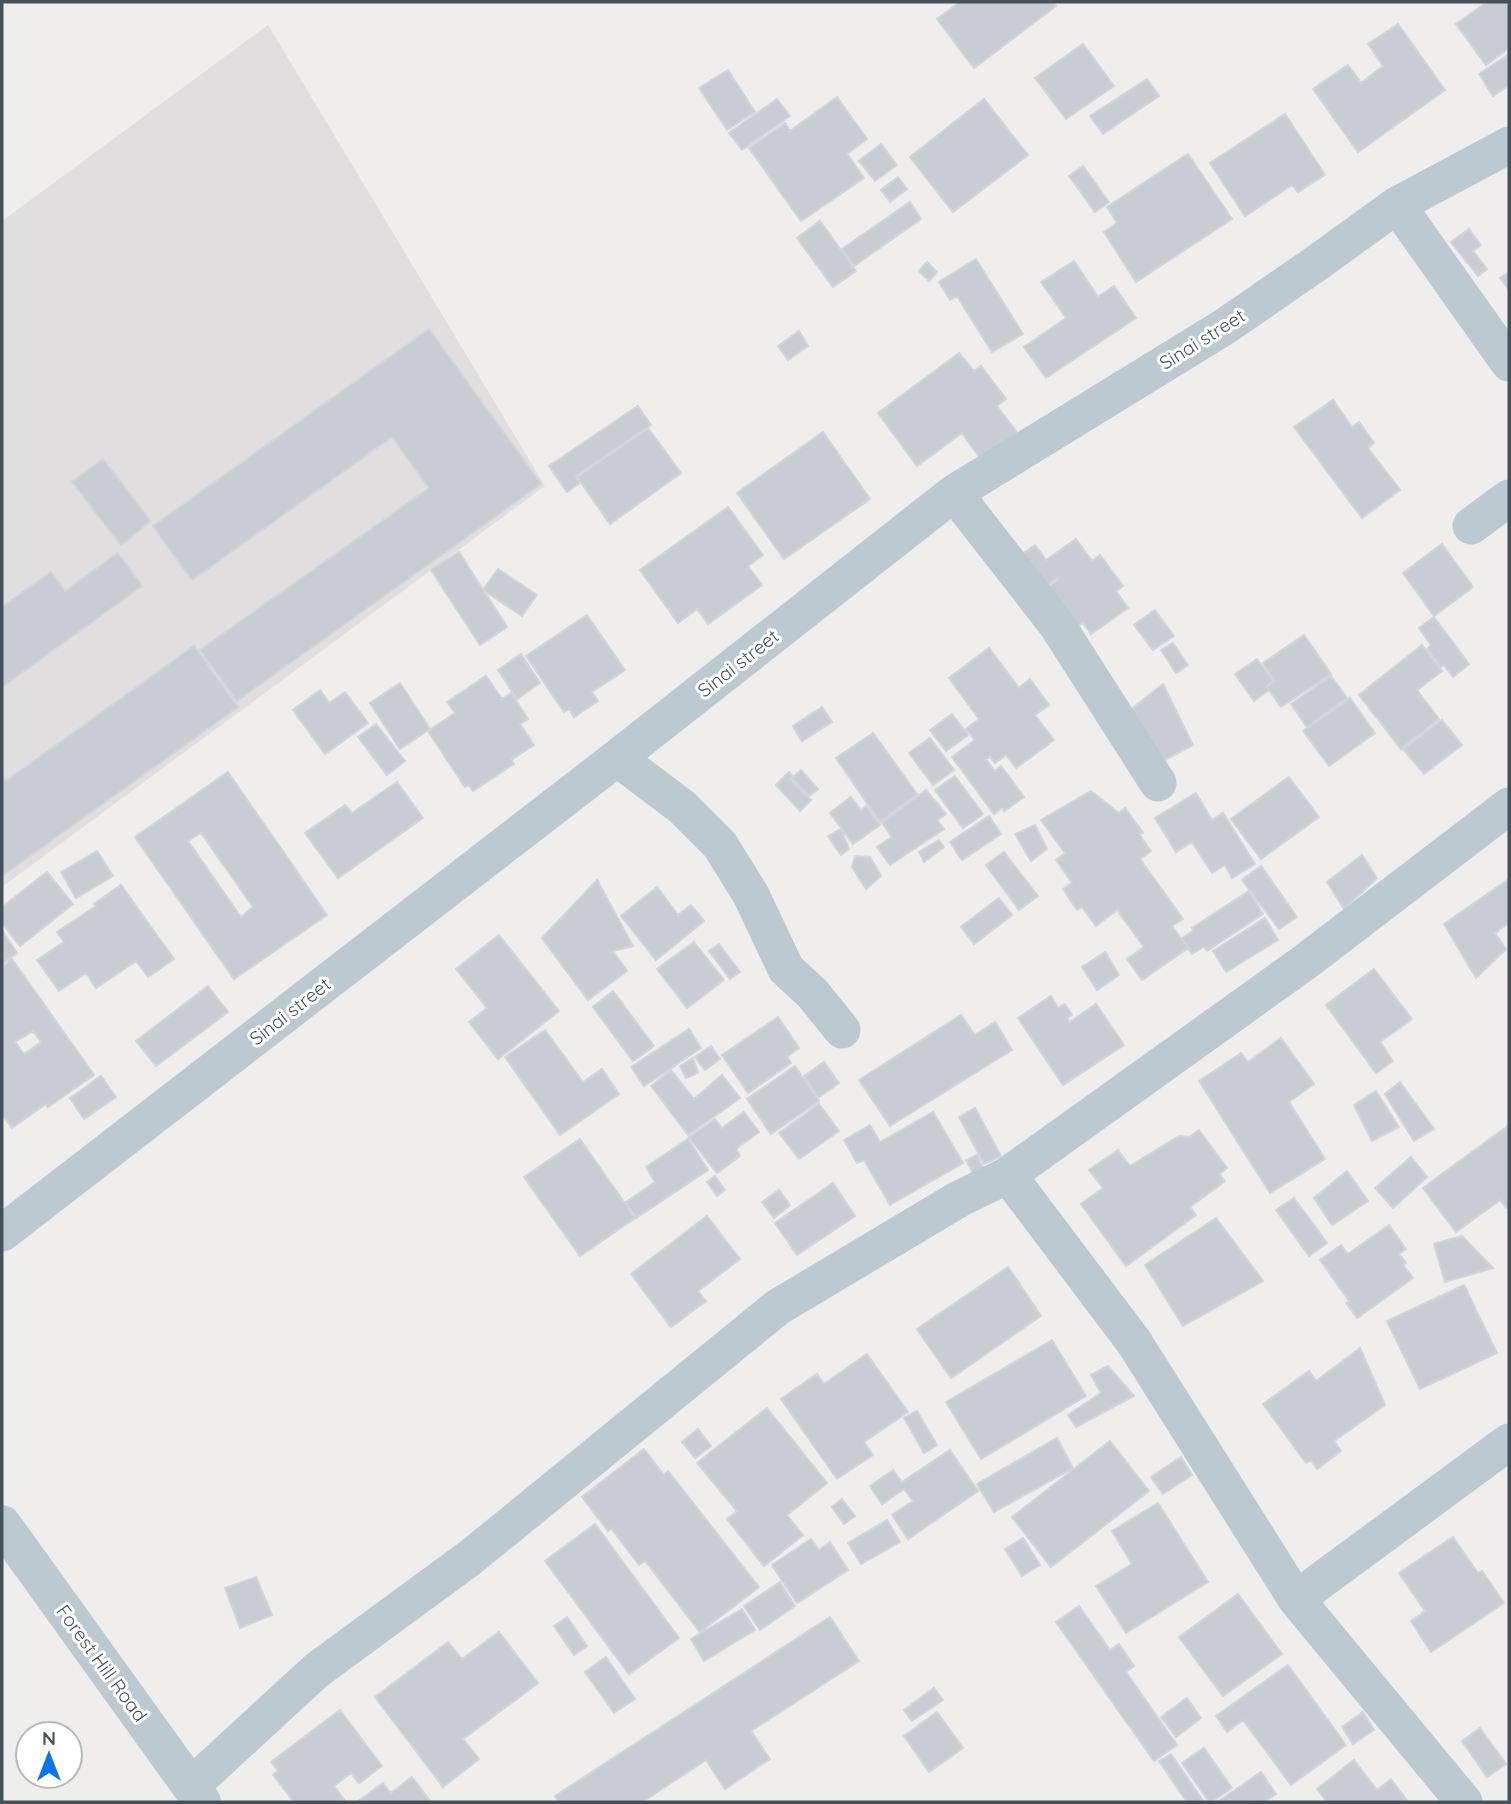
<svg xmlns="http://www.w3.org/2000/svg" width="1511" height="1804" font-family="Quicksand,sans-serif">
	<rect width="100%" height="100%" fill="#f0eded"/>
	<path fill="#e1dedf" d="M268,25l277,461 -543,401v-666z"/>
	<path fill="#c9ccd3" stroke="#d1d4da" stroke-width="2" fill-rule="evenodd" d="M960,2h92l4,4 -82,62 -37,-49z
		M1487,2h22v46l-23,17 -30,-41z
		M1398,24l47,66 -87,62 -45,-63 35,-24 13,18 22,-17 -15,-22z
		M1083,44l31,42 -48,33 -31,-41z
		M1509,54v31l-16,11 -14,-22z
		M728,70l27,42 -28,18 -28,-42z
		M1147,79l12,17 -56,38 -13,-18z
		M837,97l30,42 -20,15 17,24 -63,43 -52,-73 36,-25 5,8z
		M777,99l13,17 -48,34 -13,-17z
		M984,99l44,56 -75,57 -43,-55z
		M1285,114l40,61 -27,17 -6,-7 -47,31 -35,-53z
		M881,144l16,21 -22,16 -16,-20z
		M1188,154l44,65 -96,63 -32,-50 13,-9 -10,-16z
		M1083,166l26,36 -14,10 -26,-36z
		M898,177l9,12 -17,13 -9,-12z
		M910,202l11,17 -67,47 -12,-17z
		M820,221l36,50 -23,16 -36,-49z
		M1469,229l12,16 -8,6 14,18 -9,7 -27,-34z
		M976,259l47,75 -31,18 -35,-56 -7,4 -11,-18z
		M1074,261l24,36 16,-11 22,32 -90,60 -22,-31 42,-29 -25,-36z
		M927,262l10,10 -8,9 -10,-10z
		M1509,272v18l-9,-12z
		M429,329l112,155 -304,217 -37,-51 229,-162 -37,-51 -200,143 -39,-54z
		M799,331l9,15 -20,14 -10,-14z
		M959,353l15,18 7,-5 25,33 -9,7 22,29 -36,27 -21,-29 -45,33 -39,-53z
		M1333,400l19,27 7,-5 15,21 -6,5 32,42 -38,28 -68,-91z
		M638,406l13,19 -75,51 4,7 -13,9 -18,-26z
		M648,428l33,45 -71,51 -33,-47z
		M823,432l47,67 -86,60 -47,-66z
		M103,459l48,62 -30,24 -49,-63z
		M728,507l35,48 -15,11 14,19 -54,39 -11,-15 -19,14 -38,-53z
		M1076,539l16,22 8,-6 23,31 -7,5 12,17 -37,26 -8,-11 -7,5 -29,-40 11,-8 -1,-2 -17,12 -23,-32 18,-13 11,15z
		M1442,544l31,43 -39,29 -31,-43z
		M459,552l48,75 -27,18 -49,-75z
		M118,553l24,33 -140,101v-80l49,-35 14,19z
		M498,569l39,26 -15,21 -39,-26z
		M1155,610l19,26 -21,14 -19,-25z
		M587,615l38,55 -33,22 6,9 -24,16 -5,-8 -5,3 -38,-56z
		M1434,617l35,47 -16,13 -9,-12 -3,2 -14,-18 4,-4 -12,-17z
		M1304,635l27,39 -50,33 -14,-20 8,-6 -12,-18z
		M1173,643l15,22 -12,8 -15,-23z
		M1422,645l20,26 -25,19 22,29 -38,30 -42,-54z
		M194,646l44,61 -236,169v-101l4,6z
		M989,648l30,40 11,-9 19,26 -14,10 19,25 -38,28 -10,-13 -11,8 -5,-6 -4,2 9,12 6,-5 23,31 -20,14 -2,-3 -8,6 -42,-57 23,-17 -9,-11 13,-10 -30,-41z
		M521,654l19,29 -23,16 -19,-29z
		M1257,659l16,22 -7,6 3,3 -15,11 -19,-27z
		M486,676l16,23 9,-6 17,26 -8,5 14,21 -23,15 3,4 -41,27 -4,-6 -4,2 -37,-56 27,-18 -8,-11z
		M1331,676l16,22 -40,29 -16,-23z
		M400,683l30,46 -30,20 -30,-46z
		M1163,684l30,61 -28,15 -35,-50z
		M320,690l9,13 16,-11 23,31 -43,31 -32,-44z
		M1350,698l25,35 -46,33 -26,-35z
		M822,707l10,15 -30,19 -9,-15z
		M952,714l16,21 -22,16 -16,-21z
		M1442,720l20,25 -38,29 -21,-25z
		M376,724l29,37 -18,14 -29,-38z
		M873,733l44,61 -37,28 -44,-64z
		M930,738l24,32 -21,15 -24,-32z
		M801,770l17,19 -9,7 -17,-18z
		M228,772l99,143 -93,64 -99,-142zM201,833l52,74 -12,10 -53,-76z
		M789,772l4,4 -3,3 21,21 -11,11 -24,-26z
		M955,776l28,38 -20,14 -28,-38z
		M1289,777l30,40 -58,42 -30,-40z
		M397,782l26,36 -85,60 -33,-45 40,-28 7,8z
		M926,790l20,24 -9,6 7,9 -54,36 -13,-18 15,-10 -10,-14z
		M1091,791l28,22 6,-5 18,25 -4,1 12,17 -11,8 43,60 -11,7 16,22 -46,32 -15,-21 17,-12 -27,-37 -21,16 -14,-19 -5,3 -14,-21 9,-6 -16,-23 9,-7 -24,-33z
		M1196,793l16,27 11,-7 32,51 -23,14 -7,-13 -13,8 -20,-31 -16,10 -21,-34z
		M851,797l10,13 5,-4 14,19 -27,19 -23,-31z
		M989,816l12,18 -39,26 -12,-18z
		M1035,825l12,24 -16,12 -16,-27z
		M841,829l8,20 -8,6 -13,-19z
		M939,840l5,7 -20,15 -5,-10z
		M97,851l16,25 -37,22 -15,-26z
		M1004,852l34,44 -19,14 -33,-45z
		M1362,855l15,23 -33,31 -17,-27z
		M855,856l15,1 11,19 -15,13 -14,-22z
		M1261,866l36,51 -18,12 -37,-49z
		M47,872l26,32 -53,42 -18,-23v-16z
		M1509,879v44l-14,10 11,16 -30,29 -32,-54z
		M597,880l36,66 -20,5 14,20 -39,29 -46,-62z
		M121,885l53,74 -26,18 -12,-16 -40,27 -10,-15 -27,18 -22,-31 27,-18 -7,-10 39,-26 -2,-2z
		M657,887l21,28 13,-10 13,16 -48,39 -35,-44z
		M1249,891l14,23 -56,37 -3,-4 -12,7 -10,-16 11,-7 -1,-3z
		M999,898l13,17 -38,29 -13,-17z
		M1265,918l13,22 -52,32 -13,-21z
		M2,930l15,23 -15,11z
		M499,935l60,76 -61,48 -29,-37 18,-14 -31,-39z
		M694,942l30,38 -37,28 -30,-39z
		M719,944l21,28 -10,7 -21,-28z
		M1105,952l14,23 -22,15 -15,-23z
		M12,959l82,116 -46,32 -2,-3 -34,24 -10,-13v-148zM33,1031l8,11 -17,12 -9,-12z
		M1374,969l38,50 -32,23 13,19 -17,12 -50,-68z
		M208,986l20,26 -72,54 -20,-25z
		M613,991l41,55 -21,15 -40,-54z
		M1051,996l7,12 7,-4 7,11 -5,3 3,4 26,-18 28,41 -61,40 -45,-67z
		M961,1015l14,20 20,-13 17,28 -122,76 -31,-46z
		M778,1017l21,31 -12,9 4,6 -43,30 -26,-38z
		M689,1029l12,19 -57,38 -13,-19z
		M545,1030l38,52 19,-13 17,25 -59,41 -55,-78z
		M1281,1038l33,46 -25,18 36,57 -55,34 -71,-112 42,-28 7,9z
		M711,1046l9,13 -15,11 -10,-13z
		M693,1058l5,15 -12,5 -6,-12z
		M824,1062l15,21 -20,14 -15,-21z
		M795,1066l24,35 -48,33 -24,-35z
		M671,1070l23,29 28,-24 18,23 -52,37 -37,-49z
		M101,1076l15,21 -32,22 -14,-21z
		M1400,1082l34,47 -20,12 -29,-47z
		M1376,1091l23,36 -27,14 -18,-36z
		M819,1104l20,27 -40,28 -20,-26z
		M975,1108l26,48 -17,8 -25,-47z
		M744,1112l15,20 -23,17 4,7 -23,17 -28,-36 26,-18 7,9z
		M933,1112l30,51 -73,42 -26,-45 -7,3 -13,-23 26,-15 10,17z
		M1509,1125v81l-3,2 -6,-8 -44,32 -33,-44z
		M1199,1130l28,38 -8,6 6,7 -35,26 6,8 -70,51 -45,-62 22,-16 -14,-18 29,-20 12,16 49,-30 11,1z
		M580,1139l55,79 -55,38 -56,-79z
		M688,1139l20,31 -72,48 -10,-16 29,-20 -9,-15z
		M977,1155l7,15 -10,5 -8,-15z
		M1411,1157l16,20 -34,31 -18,-20z
		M1347,1171l21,30 -36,24 -18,-27z
		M715,1176l10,14 -8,6 -10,-14z
		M833,1183l22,33 -58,39 -22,-32z
		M779,1190l11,15 -16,13 -12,-16z
		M1294,1198l33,45 -18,13 -33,-46z
		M707,1216l33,43 -42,32 8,10 -35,26 -40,-53z
		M1216,1218l47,63 -80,45 -38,-61z
		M1389,1225l17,24 -7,5 7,9 -3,2 10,13 -56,40 -11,-15 3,-2 -29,-41 21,-15 7,9z
		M1462,1236l31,32 -48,14 -11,-38z
		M1008,1267l33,49 -90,62 -34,-49z
		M1464,1285l33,68 -77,36 -33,-68z
		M1052,1340l34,56 -105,63 -35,-57z
		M1360,1348l25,57 -51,36 7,10 -24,18 -6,-9 -5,3 -43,-59 46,-33 7,10z
		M867,1354l41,58 -44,30 9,13 -36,24 -56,-80 36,-25 7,10z
		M1108,1366l26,30 -58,31 -8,-12 33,-22 -10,-18z
		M767,1408l60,75 -40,32 16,20 -39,31 -37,-47 10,-8 -40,-48z
		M917,1411l20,34 -13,8 -20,-35z
		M698,1429l13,17 -16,12 -13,-16z
		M1057,1438l16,30 -79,44 -17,-28z
		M1110,1441l39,50 -98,76 -39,-50z
		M644,1449l20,26 4,-4 91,116 -59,45 -55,-71 -6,4 -28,-37 -3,3 -26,-34z
		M950,1450l28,41 -70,48 -16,-24 21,-14 -9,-12 -22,15 -12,-18 23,-16 9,12z
		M1181,1457l11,18 -29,19 -12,-17z
		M842,1499l13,17 -11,8 -12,-17z
		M1158,1503l50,79 -82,51 -30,-47 36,-22 -20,-33z
		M887,1520l13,22 -39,22 -13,-21z
		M595,1524l84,114 -50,36 -84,-113z
		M1453,1537l25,36 4,-2 22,32 -73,49 -20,-31 14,-10 -26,-38z
		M1023,1538l17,27 -18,11 -17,-27z
		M811,1539l8,11 11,-8 18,28 -51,33 -25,-38z
		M256,1577l16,38 -32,13 -15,-40z
		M780,1582l15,24 -35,24 -16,-24z
		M1238,1594l44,60 -59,42 -44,-59z
		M1079,1606l31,44 9,-6 15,22 -8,6 51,73 -23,16 -98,-139z
		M742,1609l13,21 -51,31 -13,-22z
		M567,1617l20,29 -13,9 -20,-29z
		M830,1617l29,44 -108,70 19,28 -45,30 -19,-29 -64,42h-83l-4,-6z
		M499,1632l39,51 -75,56 16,20 -36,28 -68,-90 73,-55 14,17z
		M606,1657l29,42 -21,14 -29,-41z
		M1288,1665l58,80 -55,40 -48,-65 -16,12 -11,-16z
		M934,1688l9,12 -31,21 -8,-11z
		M1187,1698l14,20 -25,19 -15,-20z
		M340,1710l42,56 -23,17 -8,-10 -17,13 12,16h-52l-21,-27 5,-4 -7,-9z
		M937,1712l26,36 -34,24 -25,-36z
		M1363,1712l11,18 -21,14 -11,-17z
		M1480,1728l26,36 -19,13 -25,-36z
		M1204,1748l28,40 -21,14h-2l-27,-39z
		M1171,1754l33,48h-17l-28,-41z
		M1354,1760l23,30 14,-11 17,23h-81l-10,-13z
		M1261,1772l15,22 -12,8 -45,-1z
		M412,1777l19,25h-74l26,-19 8,10z"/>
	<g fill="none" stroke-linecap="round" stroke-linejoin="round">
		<path stroke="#bdc9d1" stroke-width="37" d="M1397,205l112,158
			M954,493l103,132 101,158
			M1471,526l38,-28
			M617,758l65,49 38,38 31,50 35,74 27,25 29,36
			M1008,1175l126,167 162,257 168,203
			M2,1233l615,-475 337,-265 270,-166 90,-62 83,-60 112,-60
			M1296,1599l213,-157
			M191,1786l126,-116 154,-113 307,-250 181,-108 49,-24 297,-213 204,-156"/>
		<path stroke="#bdc9d1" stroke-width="38" d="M2,1524l200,278"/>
	</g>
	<g text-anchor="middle" stroke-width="6" stroke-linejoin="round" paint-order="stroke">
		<g font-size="19" fill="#44525c" stroke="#fff">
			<text transform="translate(1202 339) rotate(-32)" y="7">Sinai street</text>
			<text transform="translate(738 663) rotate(-38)" y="7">Sinai street</text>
			<text transform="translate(290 1011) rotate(-38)" y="7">Sinai street</text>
			<text transform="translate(102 1663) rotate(54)" y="7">Forest Hill Road</text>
		</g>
	</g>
	<rect width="1511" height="1804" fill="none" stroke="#44525c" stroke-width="7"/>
	<g transform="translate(49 1755)"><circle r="33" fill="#ffffff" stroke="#b4babe" stroke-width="2"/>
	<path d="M0-5L12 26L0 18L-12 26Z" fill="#0c74ec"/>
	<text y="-10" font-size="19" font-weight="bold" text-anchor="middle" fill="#44525c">N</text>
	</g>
</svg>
